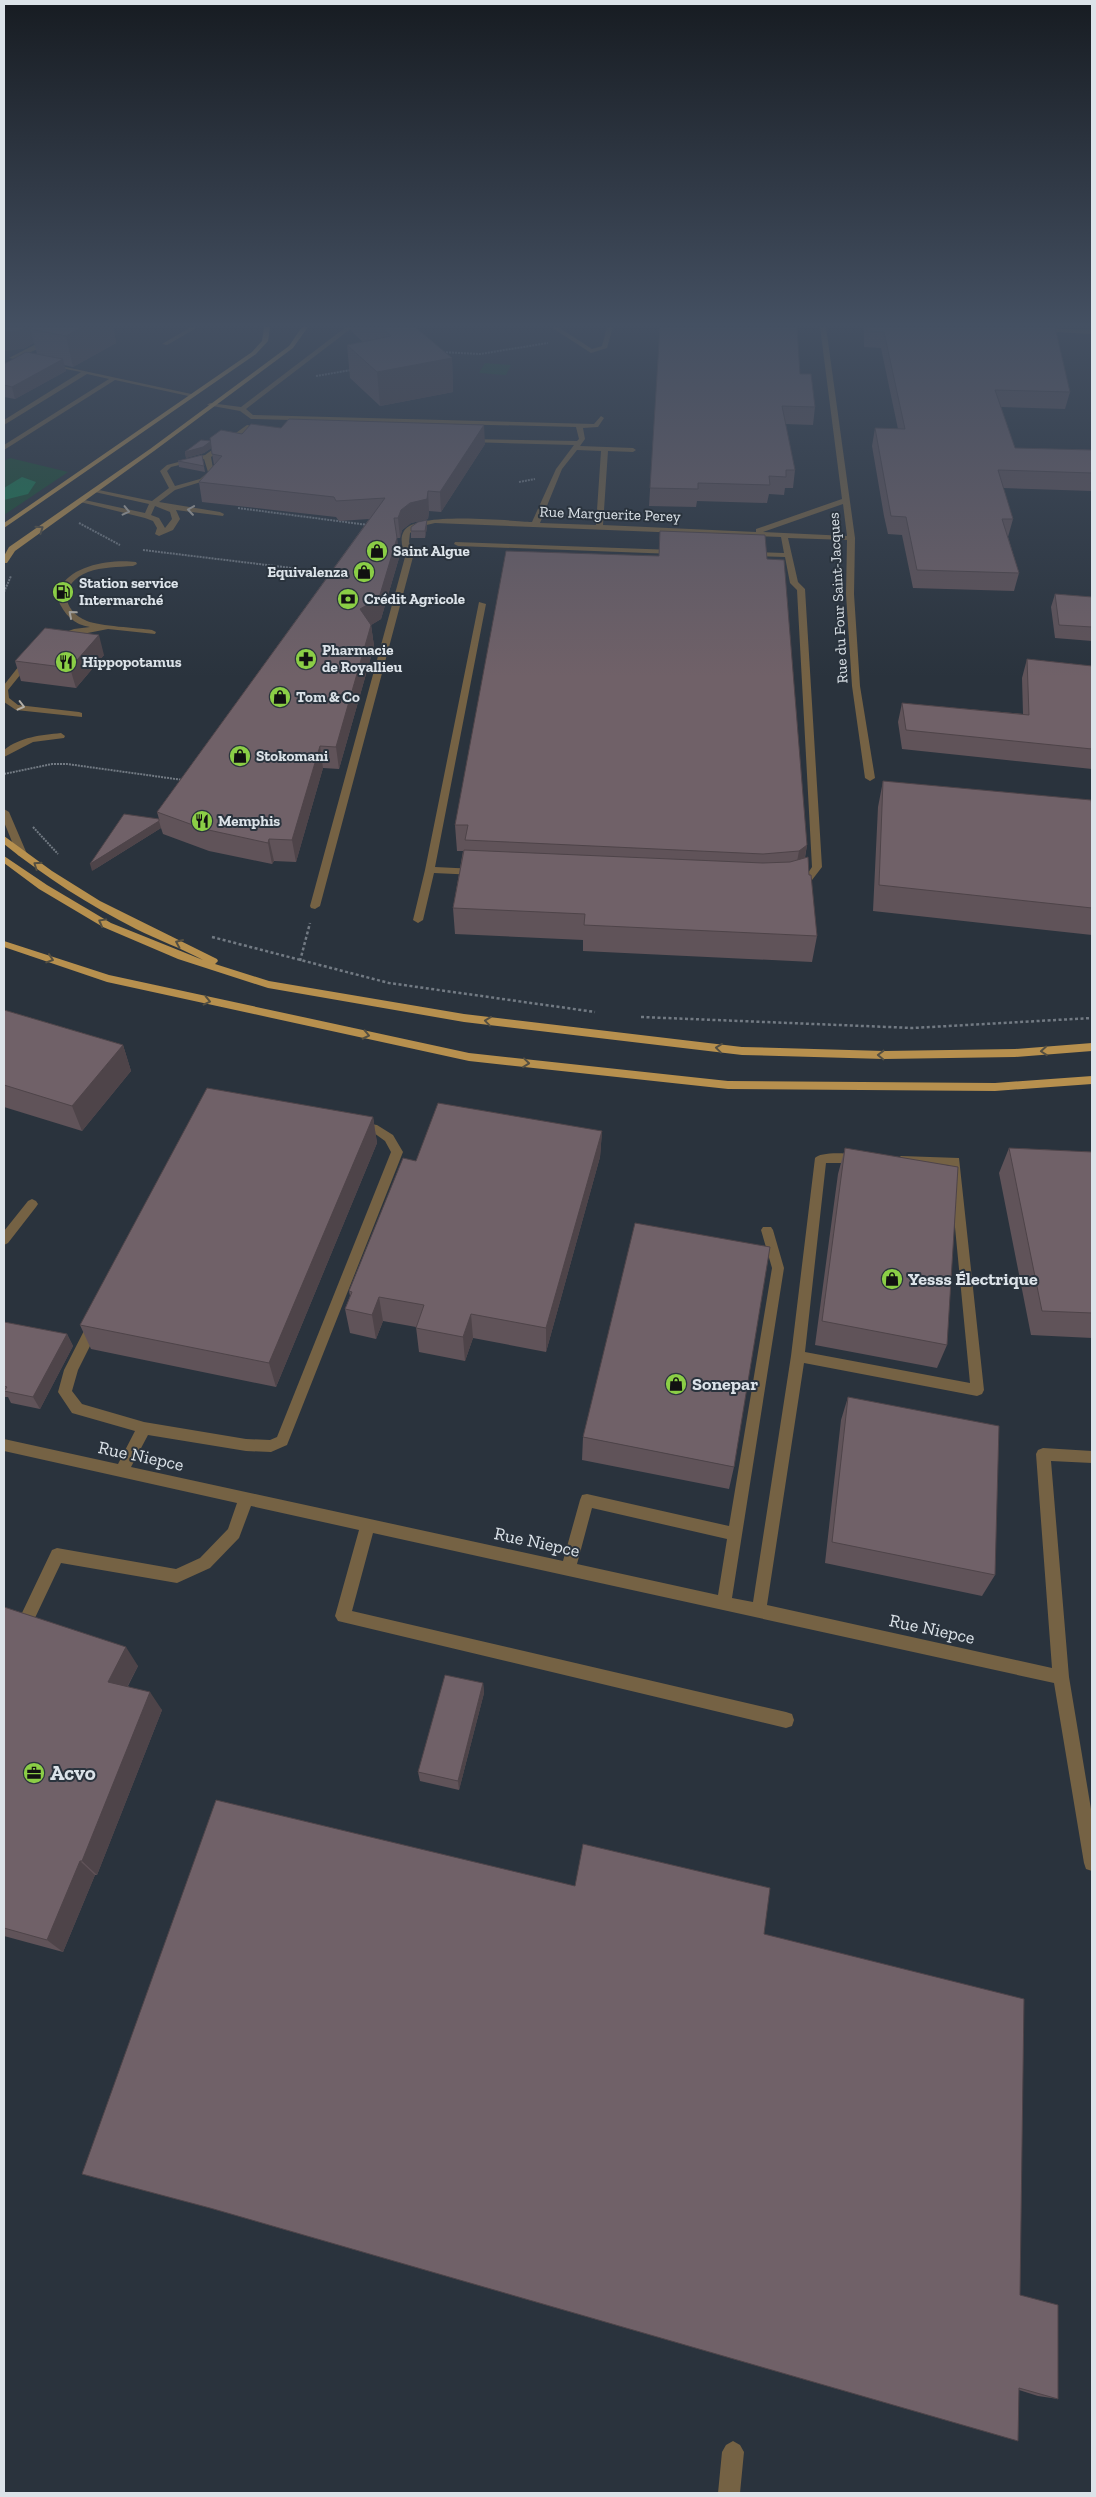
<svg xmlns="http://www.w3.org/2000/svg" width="1096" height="2497" font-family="'Zilla Slab',serif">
	<rect width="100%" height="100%" fill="#2a333d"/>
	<path fill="#194d33" d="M485,363l26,2 -5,10 -27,-2z
		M10,458l58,14 -64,43v-54z"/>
	<path fill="#157b4f" d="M22,477l14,5 -8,12 -24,6v-12z"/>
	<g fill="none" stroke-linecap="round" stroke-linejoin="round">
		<path stroke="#727a83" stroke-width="2" stroke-dasharray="2 1" stroke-linecap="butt" d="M440,352l40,2 68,-11
			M316,376l35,-6
			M519,482l16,-3
			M238,508l130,17
			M79,523l41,22
			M143,550l190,23
			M4,592l7,-16
			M4,774l48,-10h15l116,16
			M33,827l25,27"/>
		<path stroke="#727a83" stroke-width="2.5" stroke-dasharray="3 2.5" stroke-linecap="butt" d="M212,937l177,46 206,29
			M300,961l10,-38
			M641,1017l272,11 179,-10"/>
		<path fill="#756244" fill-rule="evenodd" d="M69,327h7l-36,21 -21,9 177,38 -3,2 -78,-17 -111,70v-5l105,-66 -22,-5 -83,51v-5l77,-48 -72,-14z
			M191,327h7l-31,18 -5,-1z
			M346,327h7l-107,82 7,6 341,9 7,-8 3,2 -6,9 -15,1 2,11 -5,7 53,2 3,2 -3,2 -25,-1 -5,74 153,7v-3l86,-30 -22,-172h6l29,211 -1,56 6,92 15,92 -5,3 -5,-3 -13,-92 -6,-92 1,-54 -59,-2 10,44 7,7 17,278 -10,13 -15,4 -5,-3 14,-5 6,-9 -15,-277 -7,-7 -5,-26 -36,-1 -4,-2 4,-2 35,1 -3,-16 -346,-14 -17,4 -8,6 -1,9 4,15 -93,349 -5,3 -4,-1 -1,-2 95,-349c-2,-9 -6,-18 -1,-26 13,-20 104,-10 128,-9l24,-53 18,-24 -106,-3 -3,-2 1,-1 111,2 2,-2 -3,-12 -325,-8 -11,-8 -33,-6 3,-2 31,4zM577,450l24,1 -5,74 -56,-2 22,-54zM843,504l4,32 -84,-4z
			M551,327h7l34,22 10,-3 5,-19h6l-6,21 -16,5z
			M1040,328l52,2v4l-54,-3z
			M247,425l5,1 -41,31 3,17 -10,7 -29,9 -16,12 61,10 4,2 -1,2 -47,-6 4,9 -7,11 -14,6 -4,-2 2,-6 -4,-7 -8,-3 -69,-17 4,-2 65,14 4,-9 -59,-13 4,-2 58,12 17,-13 -9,-17 7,-6 38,-10zM204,459l4,13 -8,7 -25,7 -8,-15 4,-4zM155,506l15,6 2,7 -7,9 -6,-10 -8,-3z
			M455,542l219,8 4,2 -4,2 -216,-8 -4,-2z
			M136,562l1,2 -4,2c-15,1 -31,1 -45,6 -28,11 -28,38 -1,49 13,5 50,7 65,9l4,2 -1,2 -47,-5 -51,10v-4l17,-6 16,-2c-16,-2 -26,-13 -32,-27 1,-5 2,-11 4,-15 13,-21 52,-26 74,-23z
			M479,602l7,2 -51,263 41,2 5,3 -5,3 -42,-2 -11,47 -5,3 -5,-3 12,-50z
			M26,657l7,2 -25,31 1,8 9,7 61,7 3,1v4l-66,-7 -12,-8v-17z
			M61,733l4,3 -1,2 -31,4 -29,15v-7c16,-13 37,-15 57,-17z
			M4,809l5,3 18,42 -2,2h-6l-2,-2 -13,-32z
			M216,1099l161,26 16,10 10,17 -116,293 -16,7 -25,-1 -98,-16 -17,32 432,94 17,-61 2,-5 5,-1 142,32 43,-258 -11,-38 2,-3h8l2,3 11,38 -52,330 21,4 38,-246 24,-198c5,-7 44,-6 49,1l-6,4h-32l-21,189 165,31 -21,-218 -48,-1 -6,-4 6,-4 58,2 25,232 -2,4 -5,2 -173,-33 -37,242 285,63 -16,-214 2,-4 5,-2 49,3v12l-41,-2 18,216 23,138v56l-6,-2 -2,-6 -30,-180 -681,-150 -21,78 434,101 6,2 2,6 -2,6 -6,2 -448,-107 -3,-5 24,-86 -108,-24 -12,32 -29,30 -33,15 -116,-20 -27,57 -5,2 -5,-2 -3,-5 31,-65 5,-2 119,21 24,-11 28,-29 9,-26 -233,-52v-12l114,25 17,-33 -63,-18 -14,-21 6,-22 128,-251 20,-19zM218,1108l156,25 11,8 6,11 -114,285 -7,3 -24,-1 -102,-17 -62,-18 -10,-13 6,-21 124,-248zM592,1508l135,31 -9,56 -141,-31z
			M32,1199l4,2 2,3 -2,3 -28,36 -4,2v-14l24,-30z
			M733,2441l7,4 4,7 -4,41h-22l4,-41 4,-7z"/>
		<path fill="#b7904e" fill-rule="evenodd" d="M264,327h6l-2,14 -12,13 -252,174v-5l248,-171 10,-11z
			M302,327h6l-15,21 -139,103 -139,100 -8,12h-3v-7l5,-9 141,-98 139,-103z
			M4,836l48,35 48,30 117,58 1,2 -3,3 54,17 195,33 278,33 142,4 131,-2 77,-6v8l-77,6 -131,2 -142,-4 -278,-33 -196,-34 -90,-29 -75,-32 -64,-38 -35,-26v-7l43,29 64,38 92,37c-22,-12 -45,-20 -67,-31 -47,-24 -91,-52 -132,-85z
			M4,941l105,34 360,78 259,28 267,2 97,-7v8l-97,7 -267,-2 -259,-28 -362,-79 -103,-35z"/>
	</g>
	<path fill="#605359" d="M4,327h109l3,16 -43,24 -9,-2 2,6 -51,28 -11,-2v-33l33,-10 -3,-11 -11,6z
		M351,327h64l37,31 1,34 -73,14 -30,-28 -3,-33 16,-3 -12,-11z
		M660,327l140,47 15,33 -2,18 -28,-1 10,46 -2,18h-8l-1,7 -15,-1 -2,9 -70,-2 -1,6 -47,-1z
		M864,327h191l15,65 -5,17 -64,-2 14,41 77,2v41l-89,-3 10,31 -5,18 11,36 -5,18 -101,-3 -11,-53 -14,-1 -4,-18 -12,-70 3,-18 23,1 -17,-81 -17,-1z
		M281,428l204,16 -44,68 -12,-1 -1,8 -17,4 -9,7 -2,8h-3l2,20 -18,61 -10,6 3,21 -35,123 -16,-1 -27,94 -22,-1 -2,3 -63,-13 -46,-17 -2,-6 -69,43 67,-52 -2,-7 212,-293 -30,2 -3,-4 -134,-15 -3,-20 15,-17 -3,-17 -7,5 -18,5 -1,-6 25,-11z
		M202,455l3,17 -26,-5 -1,-6z
		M427,527l-2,11h-14v-7z
		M660,531l107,28 40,286 -2,13 4,17 8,61 -5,26 -229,-11v-11l-128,-6 -2,-26 10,-57h-6l-2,-26 204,-269z
		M1055,594l37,3v44l-37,-3 -4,-31z
		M104,655l-28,33 -55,-7 -6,-20z
		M1027,659l65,7v103l-190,-20 -4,-27 4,-19 121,11 -1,-36z
		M883,781l209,25v129l-219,-24 5,-104z
		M4,1010l119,35 8,26 -49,60 -78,-24z
		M373,1117l4,26 -101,244 -185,-38 -11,-24z
		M602,1131l-2,26 -54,195 -73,-14 -8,23 -46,-9 -3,-25 -33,-6 -7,18 -26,-6 -5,-24 5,-13 -1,-5 67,-130z
		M845,1148l102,197 -10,23 -122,-23 23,-171z
		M1009,1148l83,4v186l-61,-3 -32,-162z
		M4,1322l63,12 6,12 -33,63 -29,-6 -3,-6h-4z
		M848,1397l147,178 -13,21 -157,-33 16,-143z
		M583,1437l151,30 -5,22 -147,-29z
		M4,1607l134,59 -10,20 34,24 -65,165h-2l-32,77 -59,-16z
		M483,1683l1,10 -25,97 -39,-9 -2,-9z
		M764,1934l256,361 38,104 -20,-3 -19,-6 -797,-179 -140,-37z"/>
	<path fill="#4e4449" d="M26,327h36l-32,2 4,14 -11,6 -19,2v-19z
		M82,327h31l3,16 -43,24 -7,-31z
		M452,358l1,34 -73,14 -3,-34z
		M63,359l3,12 -51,28 -3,-12z
		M484,425l1,19 -44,68 -1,-20z
		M211,441l1,7 -8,5 -18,5 -1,-6z
		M428,491l1,20 -1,8 -17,4 -9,7 -2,8 -2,-20 3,-8z
		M427,520v7l-2,11v-7z
		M397,538l2,20 -18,61 -18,11 -3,-21z
		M371,625l3,21 -35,123 -3,-22z
		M99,635l5,20 -28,33 -6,-20z
		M320,746l3,22 -27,94 -4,-22z
		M159,821l2,7 -69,43 -2,-7z
		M269,839l5,22 -2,3 -4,-21z
		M807,845l-5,27 -8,5 5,-26z
		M123,1045l8,26 -49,60 -10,-25z
		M373,1117l4,26 -101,244 -7,-24z
		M602,1131l-2,26 -54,195v-24z
		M379,1297l4,24 -7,18 -4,-24z
		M471,1314l2,24 -8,23 -2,-24z
		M67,1334l6,12 -33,63 -7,-12z
		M126,1647l12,19 -18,34 -12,-18z
		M483,1683l1,10 -25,97 -1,-9z
		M150,1692l12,18 -65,165 -15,-14z
		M80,1861l15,14 -32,77 -16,-12z"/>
	<path fill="#706168" stroke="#4e4449" d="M4,327h22l-8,4 -14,1z
		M33,327h49l-16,9 -36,-7z
		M381,327h34l37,31 -75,14 -30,-27 44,-9z
		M660,327h137l3,47h11l4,33 -33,-1 13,64h-9v7l-17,-1 1,9 -72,-2v6l-48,-1z
		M867,327h188l15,65 -75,-2 20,58 77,2v23l-94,-3 15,49h-11l17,54 -102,-3 -11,-53 -15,-1 -16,-88 30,1 -21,-97 -17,-1z
		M26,352l37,7 -51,28 -8,-2v-21z
		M289,419l195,6 -44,67 -12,-1 -1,8 -17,4 -9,7 -3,8h-4l3,20 -18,60 -19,11 11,16 -35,122 -16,-1 -28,94 -23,-1 -1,4 -64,-14 -47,-17 228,-314 -49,3 -2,-4 -135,-15 23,-26 -10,-2 -2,-16 11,-8 21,4 9,-10 30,4z
		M201,440l10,1 -8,6 -18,5z
		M202,455l2,11 -26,-5z
		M427,520l-2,11h-14v-4l7,-5z
		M660,531l105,4 2,24 17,1 23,285 -8,6 -36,3 -298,-14 3,-15h-13l51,-274 153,5z
		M1055,594l37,3v30l-33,-2z
		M45,628l54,7 -29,33 -55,-7z
		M1027,659l65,7v83l-186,-19 -4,-27 127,12z
		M883,781l208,19 1,6v102l-213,-23z
		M124,814l35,5v2l-69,43z
		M464,850l299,13 27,-1 18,-5 1,18h2l6,61 -233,-11 1,-11 -132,-6z
		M4,1010l119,35 -51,61 -68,-21z
		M207,1088l166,29 -104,246 -189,-38z
		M438,1103l164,28 -56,197 -75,-14 -8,23 -47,-9 8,-23 -45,-8 -7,18 -27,-6 7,-17 -3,-1 54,-133 13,3z
		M845,1148l113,19 -11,178 -125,-24z
		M1009,1148l83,4v161l-50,-2z
		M635,1223l135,24 -36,220 -151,-30z
		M4,1322l63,12 -34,63 -29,-6 3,-4 -3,-1z
		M848,1397l151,29 -4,149 -163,-33z
		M4,1607l122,40 -18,35 42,10 -68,169h-2l-33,79 -43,-12z
		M445,1675l38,8 -25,98 -40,-9z
		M216,1800l359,86 8,-42 187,44 -6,46 260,65 -4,296 38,10v94l-39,-11 -1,53 -808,-233 -128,-34z"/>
	<defs><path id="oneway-chevron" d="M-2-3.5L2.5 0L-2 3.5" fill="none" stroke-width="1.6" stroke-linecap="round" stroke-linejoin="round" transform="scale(1.25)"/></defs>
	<g stroke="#b3afa7">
		<use href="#oneway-chevron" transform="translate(191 510) rotate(-172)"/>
		<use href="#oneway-chevron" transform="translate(126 511) rotate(13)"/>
		<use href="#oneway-chevron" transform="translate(72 614) rotate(-139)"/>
		<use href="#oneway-chevron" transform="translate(21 706) rotate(14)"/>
	</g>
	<g stroke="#544f42">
		<use href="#oneway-chevron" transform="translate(40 529) rotate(-35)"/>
		<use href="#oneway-chevron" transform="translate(37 865) rotate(-146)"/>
		<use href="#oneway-chevron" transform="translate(102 922) rotate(-151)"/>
		<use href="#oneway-chevron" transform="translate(179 943) rotate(-156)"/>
		<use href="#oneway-chevron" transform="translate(50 959) rotate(18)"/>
		<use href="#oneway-chevron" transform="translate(207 1001) rotate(13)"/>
		<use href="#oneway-chevron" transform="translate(488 1021) rotate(-173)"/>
		<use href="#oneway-chevron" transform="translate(366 1035) rotate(12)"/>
		<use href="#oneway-chevron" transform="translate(719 1048) rotate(-173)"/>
		<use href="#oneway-chevron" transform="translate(1044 1051) rotate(176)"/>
		<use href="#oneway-chevron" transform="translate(881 1055) rotate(-179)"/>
		<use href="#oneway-chevron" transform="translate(526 1063) rotate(6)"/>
	</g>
	<linearGradient id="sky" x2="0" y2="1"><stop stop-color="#171c22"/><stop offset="0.48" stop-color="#445062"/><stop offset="1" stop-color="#445062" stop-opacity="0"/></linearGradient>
	<rect width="1096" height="677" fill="url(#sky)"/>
	<defs>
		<g id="shop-disc" transform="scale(1.125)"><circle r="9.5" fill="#8bce46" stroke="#2a333d"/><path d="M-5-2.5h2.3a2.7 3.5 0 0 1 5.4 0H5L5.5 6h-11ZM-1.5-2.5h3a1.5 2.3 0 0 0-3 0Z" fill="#111"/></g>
		<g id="fuel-disc" transform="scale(1.125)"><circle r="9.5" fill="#8bce46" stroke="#2a333d"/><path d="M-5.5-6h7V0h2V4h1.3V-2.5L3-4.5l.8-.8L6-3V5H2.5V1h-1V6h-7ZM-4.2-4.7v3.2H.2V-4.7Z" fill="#111"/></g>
		<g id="bank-disc" transform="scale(1.125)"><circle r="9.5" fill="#8bce46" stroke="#2a333d"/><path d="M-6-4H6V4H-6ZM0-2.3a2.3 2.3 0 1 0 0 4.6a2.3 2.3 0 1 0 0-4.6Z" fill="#111"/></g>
		<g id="pharmacy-disc" transform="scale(1.125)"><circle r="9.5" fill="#8bce46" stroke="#2a333d"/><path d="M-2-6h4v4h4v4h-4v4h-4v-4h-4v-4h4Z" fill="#111"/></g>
		<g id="restaurant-disc" transform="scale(1.125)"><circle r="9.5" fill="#8bce46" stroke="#2a333d"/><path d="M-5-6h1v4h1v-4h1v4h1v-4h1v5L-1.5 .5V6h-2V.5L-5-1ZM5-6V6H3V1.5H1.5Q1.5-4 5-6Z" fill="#111"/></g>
		<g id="office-disc" transform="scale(1.125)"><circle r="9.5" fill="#8bce46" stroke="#2a333d"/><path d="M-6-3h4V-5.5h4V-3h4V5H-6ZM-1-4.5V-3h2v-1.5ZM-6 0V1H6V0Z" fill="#111"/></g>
	</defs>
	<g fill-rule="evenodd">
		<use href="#shop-disc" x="377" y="551"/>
		<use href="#shop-disc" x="364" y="572"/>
		<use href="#fuel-disc" x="63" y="592"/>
		<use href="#bank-disc" x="348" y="599"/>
		<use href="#pharmacy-disc" x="306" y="659"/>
		<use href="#restaurant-disc" x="66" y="662"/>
		<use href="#shop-disc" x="280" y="697"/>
		<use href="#shop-disc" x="240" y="756"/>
		<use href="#restaurant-disc" x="202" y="821"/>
		<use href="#shop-disc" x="892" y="1279"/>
		<use href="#shop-disc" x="676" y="1384"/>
		<use href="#office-disc" x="34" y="1773"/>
	</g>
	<g text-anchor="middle" stroke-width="4" stroke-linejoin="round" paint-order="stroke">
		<g font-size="15" fill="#dce3e9" stroke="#2a333d">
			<text transform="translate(610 514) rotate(2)" y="5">Rue Marguerite Perey</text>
			<text transform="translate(838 598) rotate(-93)" y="5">Rue du Four Saint-Jacques</text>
		</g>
		<g font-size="15" font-weight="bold" fill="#dce3e9" stroke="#2a333d" text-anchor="start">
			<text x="393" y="556">Saint Algue</text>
			<text x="348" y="577" text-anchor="end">Equivalenza</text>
			<text x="79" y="588">Station service<tspan x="79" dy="17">Intermarché</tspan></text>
			<text x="364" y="604">Crédit Agricole</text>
			<text x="322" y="655">Pharmacie<tspan x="322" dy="17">de Royallieu</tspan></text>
			<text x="82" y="667">Hippopotamus</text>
			<text x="296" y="702">Tom &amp; Co</text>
			<text x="256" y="761">Stokomani</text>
			<text x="218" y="826">Memphis</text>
		</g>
		<g font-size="18" font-weight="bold" fill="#dce3e9" stroke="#2a333d" text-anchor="start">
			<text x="908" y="1285">Yesss Électrique</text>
			<text x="692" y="1390">Sonepar</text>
		</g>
		<g font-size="18" fill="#dce3e9" stroke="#2a333d">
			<text transform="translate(141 1456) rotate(12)" y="6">Rue Niepce</text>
			<text transform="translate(537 1542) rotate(12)" y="6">Rue Niepce</text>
			<text transform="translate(932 1629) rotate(12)" y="6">Rue Niepce</text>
		</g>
		<g font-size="21" font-weight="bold" fill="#dce3e9" stroke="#2a333d" text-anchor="start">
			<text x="50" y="1780">Acvo</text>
		</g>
	</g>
	<rect width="1096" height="2497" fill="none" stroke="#dce3e9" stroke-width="10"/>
</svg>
